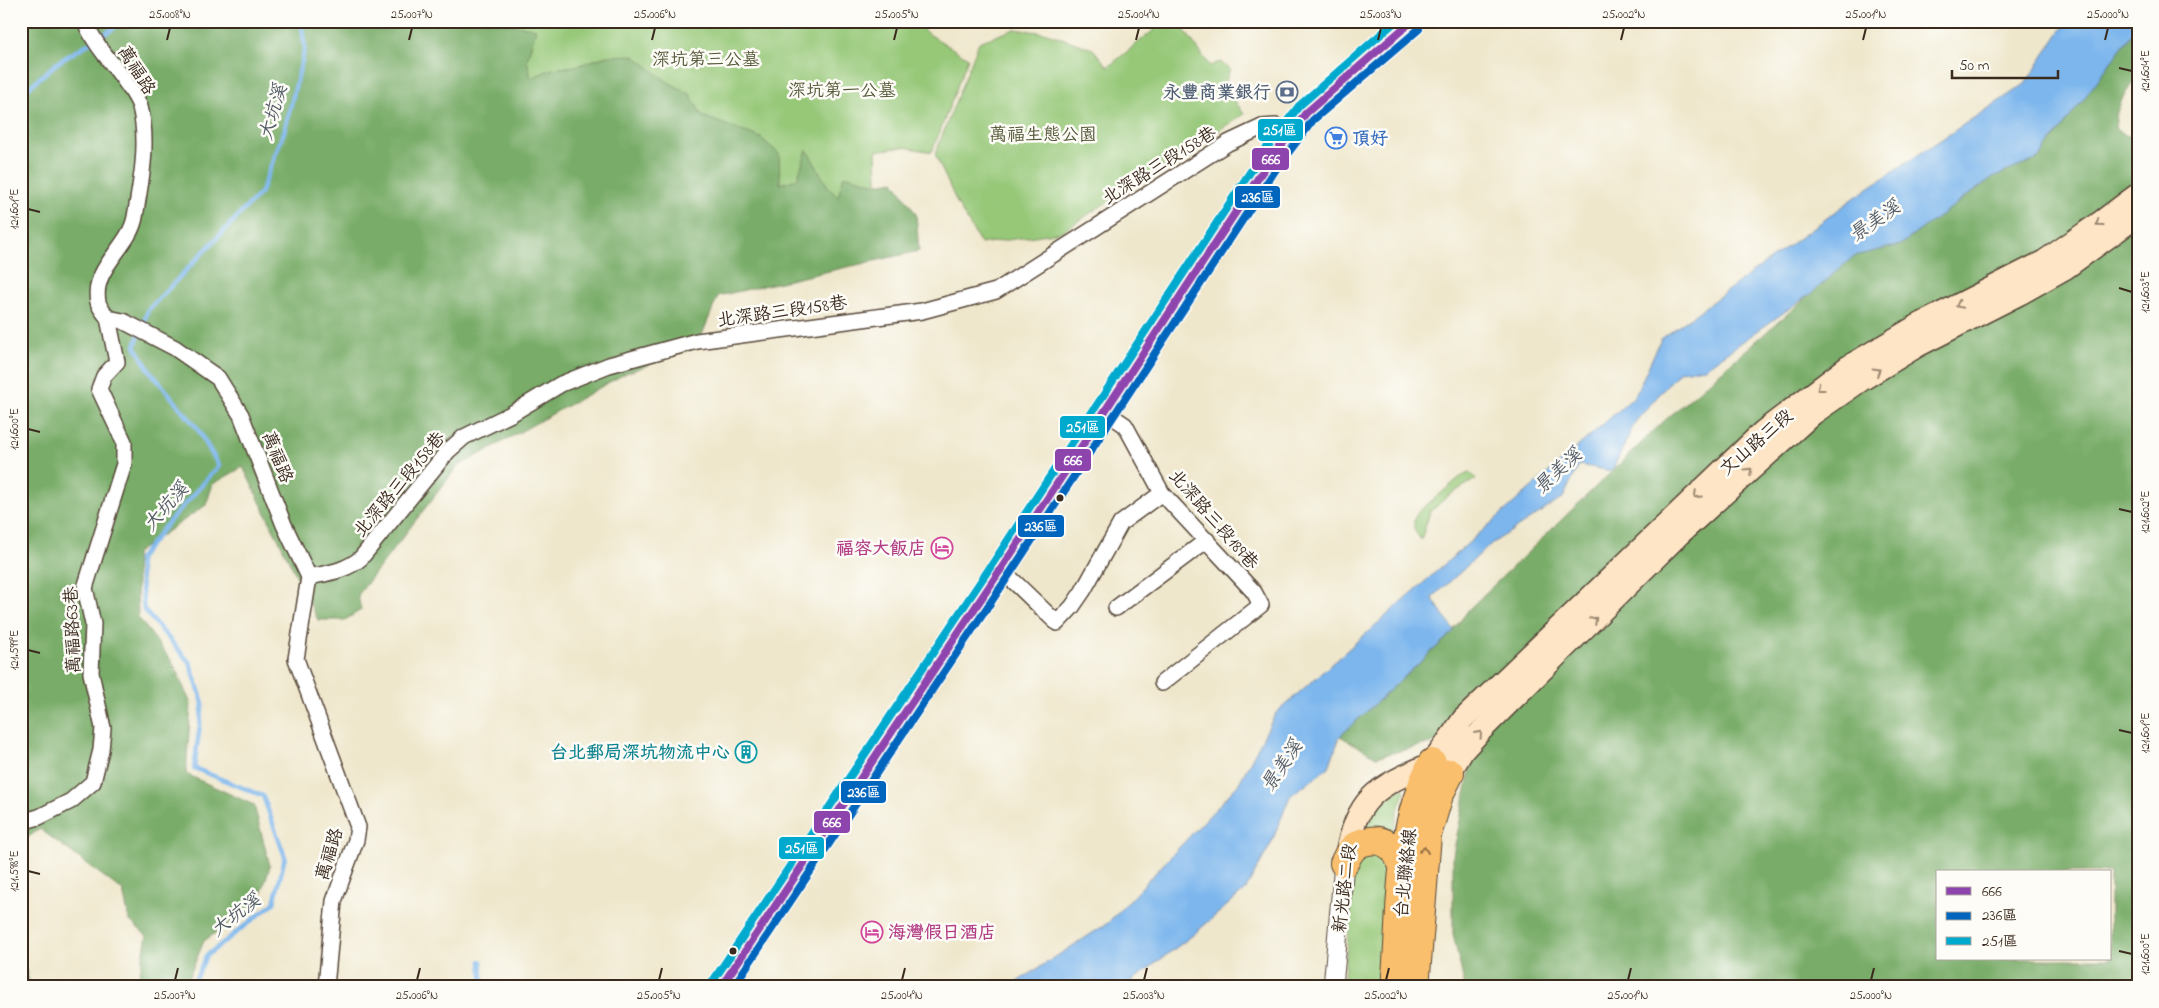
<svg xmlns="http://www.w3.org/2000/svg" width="2159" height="1008" font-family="'Indie Flower','LXGW WenKai TC',sans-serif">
	<rect width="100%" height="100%" fill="#fdfcf7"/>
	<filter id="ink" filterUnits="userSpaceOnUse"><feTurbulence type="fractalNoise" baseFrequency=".02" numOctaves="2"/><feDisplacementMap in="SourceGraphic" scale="10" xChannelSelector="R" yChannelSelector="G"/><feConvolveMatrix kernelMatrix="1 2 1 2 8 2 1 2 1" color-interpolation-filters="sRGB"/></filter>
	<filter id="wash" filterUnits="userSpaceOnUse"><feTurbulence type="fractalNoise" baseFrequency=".0096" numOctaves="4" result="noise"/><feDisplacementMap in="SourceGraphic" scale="20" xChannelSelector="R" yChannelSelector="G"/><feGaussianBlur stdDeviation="1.12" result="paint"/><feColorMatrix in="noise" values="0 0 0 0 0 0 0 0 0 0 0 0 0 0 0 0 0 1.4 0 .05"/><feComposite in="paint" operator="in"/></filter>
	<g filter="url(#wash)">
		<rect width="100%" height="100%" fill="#efe7cc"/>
		<path fill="#96c878" stroke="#68794b" d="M498,21h422l4,10 44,27 -36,94 -29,-5 -27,4 1,33 -33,-8 -6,22 -10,-11 -21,-37 -10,29 -17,5 -1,-30 -18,-16 -59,-22 -12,-22 -22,-12 -61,-26 -31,10 -24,3 -21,9 -4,-18 9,-31 -39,-6z
			M1165,21h13l32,45 10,-4 10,7 -6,17 20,28 -183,118 -80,12 -23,-39 -23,-51 44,-112 36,-13 32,4 46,16 15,18z
			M1470,472l6,7 -28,17 -18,16 -9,28 -7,-10v-10l3,-7 42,-35z
			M1402,788l3,3 -6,15 -7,30 -29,-4c6,-21 20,-33 39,-44z
			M1368,853l16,3 5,10 -3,46 -10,75h-33l12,-121 2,-6z"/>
		<path fill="#78ac68" stroke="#5a6b43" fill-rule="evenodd" d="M21,21h476l39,8 -9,31 4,18 21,-9 24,-3 31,-10 26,-1 35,27 22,12 12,22 59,22 18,16 1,30 17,-5 10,-29 21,37 10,10 6,-22 33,9 17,-3 22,33 3,37 -201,45 -21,51 -71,26 -169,94 -99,128 3,15 -16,10h-27l-75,-153 -30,17 -7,21 -70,48 2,64 35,46 18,41 -5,70 68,31 16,61 -11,36 -55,39 -19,46h-48l10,-51 -18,-16 -6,-29 -83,-62 -19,13z
			M2138,25v52l-14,18 -7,17 -2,16 12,8 11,-2v853h-673l-12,-53v-79l25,-124 -102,26 -36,-21 108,-99 22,-29 193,-186 191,-166 46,-11 93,-68 45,-18 45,-59zM1938,872h172v87h-172z
			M21,952l9,33 2,2h-11z"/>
		<path fill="#7cb6ed" stroke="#5c7086" d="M2067,21h71v4l-55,75 -45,59 -45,18 -93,68 -46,11 -41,36 -108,76 -25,3 -45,51 -23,49 -33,-6 -16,33 -72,46 -59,54 22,33 -114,105 -11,31 -39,29 -19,48 -25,45 -53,46 -69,52h-115l99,-64 130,-138 38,-72 359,-317 26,-57 207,-151 157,-104z"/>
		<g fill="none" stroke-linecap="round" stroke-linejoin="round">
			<path stroke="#7cb6ed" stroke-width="4.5" d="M21,94l36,-31 68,-42
				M481,961l2,26
				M192,987l14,-31 68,-53 11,-46 -22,-61 -69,-28 9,-65 -13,-40 -46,-53 -5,-51 27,-34 53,-59 -22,-38 -47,-57 -15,-25 13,-36 113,-118 23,-60 21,-84 -4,-27"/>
		</g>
	</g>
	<g filter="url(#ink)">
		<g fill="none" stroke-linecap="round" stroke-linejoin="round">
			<g stroke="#564638" stroke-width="18">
				<path id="minor" d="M85,21c9,24 28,42 42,63 5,7 11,16 13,23 9,35 1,75 -5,110 -5,30 -44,51 -37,85 1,5 6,11 10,16l15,3 52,27 43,30 23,37 43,110 25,52 -13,82 62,168 -2,13 -22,61 -8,86
					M1104,411l21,14 37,68 92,99 7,13 -99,78
					M1001,569l56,54 15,-16 11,-16 38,-68 41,-30
					M309,577c19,-4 37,-6 52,-19l87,-107 16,-14 47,-23 50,-30 48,-19 88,-24 225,-30 74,-20 232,-148 34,-16 14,-1 12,10
					M1116,608l91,-68
					M21,822l18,-5 32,-16 22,-19 8,-32 2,-22 -12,-55 2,-49 -8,-36 39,-124v-22l-25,-53 5,-13 13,-14 -9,-44"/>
			</g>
			<g stroke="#564638" stroke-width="21">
				<path id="tertiary" d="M1333,987l11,-124"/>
			</g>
			<g stroke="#564638" stroke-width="24">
				<path id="secondary" d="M1432,763l31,-44 300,-288 84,-64 69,-41 128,-65 55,-38 39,-29
					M1436,765l14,8 13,-22 18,-20 199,-197 133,-120 49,-34 56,-34 102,-52 46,-26 72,-52
					M1345,860c12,-65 30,-72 87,-97
					M721,987l280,-418 269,-409 36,-47 106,-92"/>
			</g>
			<g stroke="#564638" stroke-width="30">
				<path id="motorway" d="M1344,863c2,-3 3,-7 6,-11 9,-14 34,-16 45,-1 3,4 5,9 8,14
					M1395,987c8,-80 0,-150 37,-224
					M1415,987l12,-152 12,-40 11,-22"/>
			</g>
			<use href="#minor" stroke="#fff" stroke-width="15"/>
			<use href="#tertiary" stroke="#fff" stroke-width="19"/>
			<use href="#secondary" stroke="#fde5c5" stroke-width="21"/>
			<use href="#motorway" stroke="#f9bf6d" stroke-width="28"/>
			<g stroke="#fdfcf7" stroke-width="11">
				<path id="bus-1" d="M721,987l280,-418 269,-409 36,-47 106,-92"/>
			</g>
			<g stroke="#fdfcf7" stroke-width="11">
				<path id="bus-2" d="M733,987l276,-412 269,-409 35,-46 106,-91"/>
			</g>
			<g stroke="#fdfcf7" stroke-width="11">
				<path id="bus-3" d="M713,981l280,-418 269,-409 37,-48 97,-85"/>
			</g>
			<use href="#bus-1" stroke="#8e44ad" stroke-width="8"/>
			<use href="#bus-2" stroke="#0065bd" stroke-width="8"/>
			<use href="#bus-3" stroke="#00a9ce" stroke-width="8"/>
		</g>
		<defs><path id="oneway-chevron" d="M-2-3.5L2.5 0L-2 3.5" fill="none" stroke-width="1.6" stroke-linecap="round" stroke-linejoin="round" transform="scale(1.25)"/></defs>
		<g stroke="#9c8872">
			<use href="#oneway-chevron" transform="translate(2099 223) rotate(144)"/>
			<use href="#oneway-chevron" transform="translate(1959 305) rotate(154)"/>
			<use href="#oneway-chevron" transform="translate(1877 371) rotate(-31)"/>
			<use href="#oneway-chevron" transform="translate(1820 388) rotate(143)"/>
			<use href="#oneway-chevron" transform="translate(1749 471) rotate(-43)"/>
			<use href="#oneway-chevron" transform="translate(1697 495) rotate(136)"/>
			<use href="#oneway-chevron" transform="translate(1594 620) rotate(-44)"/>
			<use href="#oneway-chevron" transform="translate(1479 734) rotate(-48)"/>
		</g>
		<use stroke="#906d42" href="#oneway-chevron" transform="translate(1424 850) rotate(-83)"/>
	</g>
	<path fill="none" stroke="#3b2a1e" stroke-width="2" d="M167,40l3,-12M409,40l3,-12M652,40l3,-12M894,40l3,-12M1136,40l3,-12M1378,40l3,-12M1621,40l3,-12M1863,40l3,-12M2105,40l3,-12M2119,68l13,3M28,209l12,3M2119,288l13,4M28,429l12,3M2119,509l13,3M28,650l12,3M2119,730l13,3M28,871l12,3M2119,951l13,3M175,980l3,-12M417,980l3,-12M659,980l3,-12M902,980l3,-12M1144,980l3,-12M1386,980l3,-12M1628,980l3,-12M1871,980l3,-12"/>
	<defs>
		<g id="bank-ring" transform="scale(1.125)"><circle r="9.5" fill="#fdfcf7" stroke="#5c6f8a" stroke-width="1.5"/><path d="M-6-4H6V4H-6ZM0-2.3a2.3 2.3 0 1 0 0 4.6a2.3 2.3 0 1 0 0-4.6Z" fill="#5c6f8a"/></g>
		<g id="supermarket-ring" transform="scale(1.125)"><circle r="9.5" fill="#fdfcf7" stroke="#3f7fe0" stroke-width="1.5"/><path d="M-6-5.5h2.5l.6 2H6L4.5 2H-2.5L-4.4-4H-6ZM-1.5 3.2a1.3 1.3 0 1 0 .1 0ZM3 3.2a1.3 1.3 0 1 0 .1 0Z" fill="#3f7fe0"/></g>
		<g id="hotel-ring" transform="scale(1.125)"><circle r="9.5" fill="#fdfcf7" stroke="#d1479c" stroke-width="1.5"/><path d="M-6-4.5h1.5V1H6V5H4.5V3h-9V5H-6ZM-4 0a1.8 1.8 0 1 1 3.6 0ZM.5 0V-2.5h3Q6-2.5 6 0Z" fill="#d1479c"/></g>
		<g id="building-ring" transform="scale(1.125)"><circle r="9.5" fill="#fdfcf7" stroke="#0f9aa8" stroke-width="1.5"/><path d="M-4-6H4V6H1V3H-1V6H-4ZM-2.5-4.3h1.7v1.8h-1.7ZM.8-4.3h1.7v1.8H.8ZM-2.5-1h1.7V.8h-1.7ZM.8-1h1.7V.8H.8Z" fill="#0f9aa8"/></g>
	</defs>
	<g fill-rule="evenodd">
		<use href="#bank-ring" x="1287" y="92"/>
		<use href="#supermarket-ring" x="1336" y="138"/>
		<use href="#hotel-ring" x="942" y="548"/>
		<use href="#building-ring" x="746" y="752"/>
		<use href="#hotel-ring" x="872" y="932"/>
	</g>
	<g fill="#3b2a1e" stroke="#fdfcf7" stroke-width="2">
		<circle cx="1060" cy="498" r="4.5"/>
		<circle cx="733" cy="951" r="4.5"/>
	</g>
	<g text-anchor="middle" stroke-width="5" stroke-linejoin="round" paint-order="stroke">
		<g font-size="18" fill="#565939" stroke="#fdfcf7">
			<text x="706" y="65">深坑第三公墓</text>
			<text x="842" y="96">深坑第一公墓</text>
			<text x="1043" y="140">萬福生態公園</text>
		</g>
		<g font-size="18" fill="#3b2a1e" stroke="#fdfcf7">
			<text transform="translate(137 70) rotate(58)" y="6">萬福路</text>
			<text transform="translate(1159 165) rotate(-32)" y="6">北深路三段158巷</text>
			<text transform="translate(782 311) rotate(-8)" y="6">北深路三段158巷</text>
			<text transform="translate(1756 442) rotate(-41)" y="6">文山路三段</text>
			<text transform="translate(278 457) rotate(68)" y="6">萬福路</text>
			<text transform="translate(399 484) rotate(-50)" y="6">北深路三段158巷</text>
			<text transform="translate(1214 519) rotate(49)" y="6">北深路三段189巷</text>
			<text transform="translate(72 630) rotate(-92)" y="6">萬福路63巷</text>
			<text transform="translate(329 854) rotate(-73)" y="6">萬福路</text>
			<text transform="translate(1405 873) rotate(-84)" y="6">台北聯絡線</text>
			<text transform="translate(1344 888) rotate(-83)" y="6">新光路二段</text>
		</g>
		<g font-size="18" font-weight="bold" fill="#4e5e75" stroke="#fdfcf7" text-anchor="end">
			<text x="1271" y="98">永豐商業銀行</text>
		</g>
		<g font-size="18" font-weight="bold" fill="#366cbe" stroke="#fdfcf7" text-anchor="start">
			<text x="1352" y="144">頂好</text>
		</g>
		<g font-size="18" font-weight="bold" fill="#b23c85" stroke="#fdfcf7" text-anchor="end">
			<text x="926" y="554">福容大飯店</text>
			<text x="888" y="938" text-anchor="start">海灣假日酒店</text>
		</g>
		<g font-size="18" font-weight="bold" fill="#0d838f" stroke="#fdfcf7" text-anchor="end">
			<text x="730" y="758">台北郵局深坑物流中心</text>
		</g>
		<g font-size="19" font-style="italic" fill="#525b66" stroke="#fdfcf7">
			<text transform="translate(272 112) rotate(-74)" y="7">大坑溪</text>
			<text transform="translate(1874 220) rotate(-35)" y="7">景美溪</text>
			<text transform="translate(1557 470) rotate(-43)" y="7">景美溪</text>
			<text transform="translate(165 506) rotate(-49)" y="7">大坑溪</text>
			<text transform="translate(1281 765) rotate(-56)" y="7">景美溪</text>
			<text transform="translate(235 914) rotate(-38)" y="7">大坑溪</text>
		</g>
	</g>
	<g stroke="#fdfcf7" stroke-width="2">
		<rect x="1257" y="118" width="47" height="24" rx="5" fill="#00a9ce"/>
		<rect x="1251" y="147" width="39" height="24" rx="5" fill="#8e44ad"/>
		<rect x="1234" y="185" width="47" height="24" rx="5" fill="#0065bd"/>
		<rect x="1059" y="415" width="47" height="24" rx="5" fill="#00a9ce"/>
		<rect x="1054" y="448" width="38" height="24" rx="5" fill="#8e44ad"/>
		<rect x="1017" y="514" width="48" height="24" rx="5" fill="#0065bd"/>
		<rect x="840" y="780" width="47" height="24" rx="5" fill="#0065bd"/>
		<rect x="813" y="810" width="38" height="24" rx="5" fill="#8e44ad"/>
		<rect x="778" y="836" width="47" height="24" rx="5" fill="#00a9ce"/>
	</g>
	<g font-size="14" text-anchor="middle" font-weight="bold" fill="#fff">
		<text x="1280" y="135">251區</text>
		<text x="1271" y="164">666</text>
		<text x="1258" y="202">236區</text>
		<text x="1083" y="432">251區</text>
		<text x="1073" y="465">666</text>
		<text x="1041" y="531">236區</text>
		<text x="864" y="797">236區</text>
		<text x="832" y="827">666</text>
		<text x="802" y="853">251區</text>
	</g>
	<rect width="2159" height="1008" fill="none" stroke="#fdfcf7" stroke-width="55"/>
	<rect x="1936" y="870" width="175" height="90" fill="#fdfcf7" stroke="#afa8a0"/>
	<rect x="1946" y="887" width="25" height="8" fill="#8e44ad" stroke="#afa8a0"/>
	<text x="1982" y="896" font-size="15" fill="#3b2a1e">666</text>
	<rect x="1946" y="912" width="25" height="8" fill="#0065bd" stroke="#afa8a0"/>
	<text x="1982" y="920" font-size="15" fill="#3b2a1e">236區</text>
	<rect x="1946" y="937" width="25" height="8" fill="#00a9ce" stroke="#afa8a0"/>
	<text x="1982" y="946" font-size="15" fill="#3b2a1e">251區</text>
	<path d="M1952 70v8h106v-8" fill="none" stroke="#3b2a1e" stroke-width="2.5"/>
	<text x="1959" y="70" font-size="15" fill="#3b2a1e" stroke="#fdfcf7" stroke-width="4" paint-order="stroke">50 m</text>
	<rect x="28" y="28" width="2104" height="952" fill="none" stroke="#3b2a1e" stroke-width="2"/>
	<g font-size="12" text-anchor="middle" fill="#3b2a1e">
		<text x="170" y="18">25.008°N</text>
		<text x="412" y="18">25.007°N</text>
		<text x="655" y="18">25.006°N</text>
		<text x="897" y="18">25.005°N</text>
		<text x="1139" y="18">25.004°N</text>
		<text x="1381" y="18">25.003°N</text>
		<text x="1624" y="18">25.002°N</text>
		<text x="1866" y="18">25.001°N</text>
		<text x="2108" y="18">25.000°N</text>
		<text transform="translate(2145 71) rotate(-90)" y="4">121.604°E</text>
		<text transform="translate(14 209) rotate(-90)" y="4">121.601°E</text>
		<text transform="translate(2145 292) rotate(-90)" y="4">121.603°E</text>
		<text transform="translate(14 429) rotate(-90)" y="4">121.600°E</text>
		<text transform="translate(2145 512) rotate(-90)" y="4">121.602°E</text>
		<text transform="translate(14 650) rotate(-90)" y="4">121.599°E</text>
		<text transform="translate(2145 733) rotate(-90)" y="4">121.601°E</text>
		<text transform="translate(14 871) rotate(-90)" y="4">121.598°E</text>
		<text transform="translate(2145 954) rotate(-90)" y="4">121.600°E</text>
		<text x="175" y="999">25.007°N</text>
		<text x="417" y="999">25.006°N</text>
		<text x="659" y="999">25.005°N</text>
		<text x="902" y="999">25.004°N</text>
		<text x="1144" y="999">25.003°N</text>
		<text x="1386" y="999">25.002°N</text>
		<text x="1628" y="999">25.001°N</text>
		<text x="1871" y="999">25.000°N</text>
	</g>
</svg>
